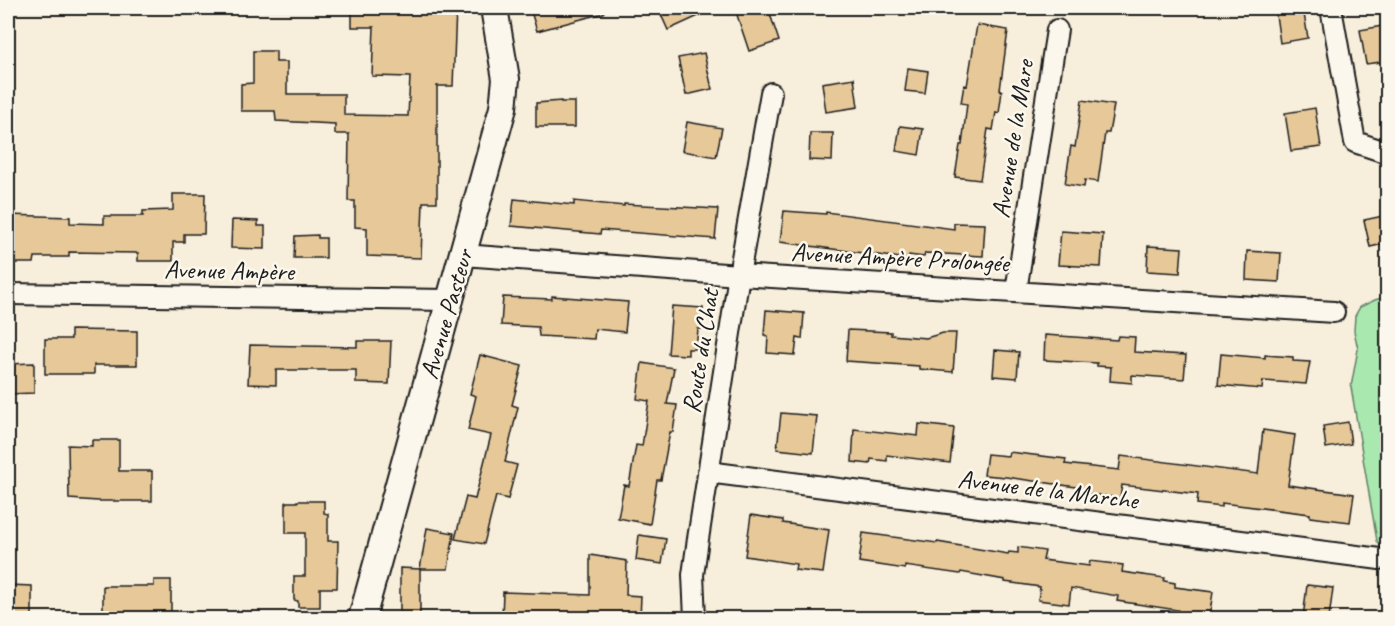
<svg xmlns="http://www.w3.org/2000/svg" width="1395" height="626" font-family="Caveat,sans-serif">
	<rect width="100%" height="100%" fill="#f7eedb"/>
	<filter id="ink" filterUnits="userSpaceOnUse"><feTurbulence type="fractalNoise" baseFrequency=".0167" numOctaves="2"/><feDisplacementMap in="SourceGraphic" scale="12" xChannelSelector="R" yChannelSelector="G"/><feConvolveMatrix kernelMatrix="1 2 1 2 8 2 1 2 1" color-interpolation-filters="sRGB"/></filter>
	<g filter="url(#ink)">
		<path fill="#a9e8af" stroke="#628266" stroke-width="1.5" d="M1387,296v257l-10,-12 -26,-154 7,-38 -4,-18 1,-15 5,-9 15,-7z"/>
		<path fill="#e6c899" stroke="#1c1c1c" stroke-width="1.5" d="M352,8h104l-3,78h-16v116h-14l-2,56 -54,-2v-28l-12,-1v-26h-7l1,-67h-14v-10l-59,-3 -1,-10h-34v-27l12,-1v-32h23v11h11v32h57v21l64,1 2,-39 -38,-1 2,-49h-22z
			M530,8h73l1,5 -67,18z
			M658,8h58l-48,22z
			M750,8h18l11,33 -30,10 -13,-39z
			M1275,8h28l5,30 -28,5z
			M977,25l31,5 -8,60 2,1 -3,22 -3,-1 -3,18 -5,-1 -8,51 -25,-3 5,-32h2l5,-41 -6,-1 3,-18 3,1z
			M1388,25v36l-22,3 -6,-34z
			M704,53l8,36 -26,6 -8,-37z
			M908,68l20,3 -3,22 -20,-2z
			M854,78l4,29 -32,5 -4,-29z
			M1082,100l32,5 -5,28h-4l-7,49 -13,-2 -1,7 -19,-3 6,-38 4,1z
			M561,101v1h14v25h-39v-24z
			M1315,108l6,39 -30,4 -6,-38z
			M687,122l35,6 -6,29 -34,-6z
			M900,126l23,3 -4,26 -23,-4z
			M810,133h23l-1,28 -23,-1z
			M173,194h32l-1,40h-20v8h-11v19h-35v-8l-69,-1v5h-34l-1,6h-26v-48l62,2v6l34,1v-8h39v-5l30,-1z
			M514,199l60,6v-4l50,5v-2l94,5 -3,30 -114,-9 -1,4 -89,-8z
			M784,211l42,3v-2l128,17v-6l31,1 -2,32 -58,-3 -1,4 -15,-2 -1,4 -128,-17z
			M1388,215v28l-18,4 -6,-27z
			M232,220l26,1v5h7v23l-34,-1z
			M1061,231l42,3 -2,33 -43,-2z
			M318,235v3h8v20h-32l1,-22z
			M1148,246l34,2 -2,25 -33,-2z
			M1247,251l34,2 -2,29 -33,-2z
			M552,296l76,6 -3,30 -30,-3 -1,10 -55,-3 -1,-9 -37,-2 2,-28 49,2z
			M672,306l31,2 -1,21h-4l-2,20h-8v6l-20,-1z
			M766,310l38,3 -2,26 -5,-1 -2,17 -28,-2 1,-17 -4,-1z
			M71,330l66,1v34h-43v9h-49v-35h26z
			M848,330l43,2v3l35,3 17,-5h13l-3,39 -34,-3v-3l-73,-5z
			M1045,335l72,5 1,-4 17,1 -1,15 52,3 -2,24 -52,-4v8l-22,-2 1,-14 -14,-1v-3l-53,-3z
			M357,341h34l-2,43 -33,-1v-13h-80v15l-28,-1 2,-39 107,2z
			M995,350l24,2 -2,26 -24,-2z
			M1221,354l44,4v-3l28,2v4l17,1 -4,22 -43,-3 -1,8 -44,-4z
			M480,355l42,11 -10,39 6,2 -13,55 12,3 -9,34 -12,-3 -12,48 -29,-5 11,-42 9,2 16,-64 -23,-5 8,-34 -6,-2z
			M34,363v30l-26,1v-30z
			M642,363l32,5 -7,36 10,1 -4,27h-3l-9,48h-4l-7,44 -32,-6 6,-33 5,1 7,-41 6,1 7,-45 -12,-2z
			M781,413l36,3 -4,37 -36,-4z
			M1348,422l3,22 -25,4 -3,-22z
			M919,424l35,4 -4,35 -63,-8v6l-16,-2 -1,5 -18,-2 2,-33 64,7z
			M1263,430l32,5 -7,50 66,9 -4,28 -40,-5v-3l-88,-11v4l-25,-3 1,-10 -76,-9 -2,13 -38,-5 1,-5 -77,-11 -22,-2 3,-21 21,2 1,-4 57,7 -1,5 54,6 2,-14 137,18z
			M92,440h27v31h33v30h-54l-29,-2 -1,-54 24,1z
			M297,501h27v12l4,1v27h10l-1,47h-17v19h-22v-6l-4,-1v-24h11v-43h-19v-31h11z
			M751,515l32,5v3l46,7 -6,43 -28,-3 1,-6 -51,-8z
			M427,528l27,5 -6,36h-28z
			M863,533l74,10v-1l71,12 1,-2 9,1v-6l27,4 -2,9 46,6 1,-5 33,4 -1,7 43,6 -1,3 11,2v4l38,5 -4,26h-33l2,-8 -61,-9 1,-5 -47,-8 -2,16 -31,-4 2,-13 -35,-5v-2l-44,-8 -1,2 -55,-8v3l-46,-7z
			M639,535l27,4 -4,25 -26,-4z
			M590,555l37,6 -1,34 15,1 -1,22h-138l1,-26 87,3z
			M400,568l20,1v49h-20z
			M154,580h17v38h-68v-32h51z
			M8,585l24,1v32h-24z
			M1307,585l26,3 -4,30h-26z"/>
		<g fill="none" stroke-linecap="round" stroke-linejoin="round">
			<g stroke="#1c1c1c" stroke-width="24">
				<path id="minor" d="M1331,8l24,134 33,11
					M463,255l276,20 595,37
					M1016,291l41,-261
					M8,294l442,6
					M708,472l672,87
					M695,618l-2,-43 5,-36 41,-264 32,-182"/>
			</g>
			<g stroke="#1c1c1c" stroke-width="30">
				<path id="tertiary" d="M362,618l141,-510 3,-29 -12,-71"/>
			</g>
			<use href="#minor" stroke="#fbf7ec" stroke-width="20"/>
			<use href="#tertiary" stroke="#fbf7ec" stroke-width="26"/>
		</g>
	</g>
	<g text-anchor="middle" stroke-width="5" stroke-linejoin="round" paint-order="stroke">
		<g font-size="26" fill="#1c1c1c" stroke="#fbf7ec">
			<text transform="translate(1012 139) rotate(-81)" y="9">Avenue de la Mare</text>
			<text transform="translate(900 257) rotate(3)" y="9">Avenue Ampère Prolongée</text>
			<text transform="translate(229 270) rotate(1)" y="9">Avenue Ampère</text>
			<text transform="translate(446 314) rotate(-74)" y="9">Avenue Pasteur</text>
			<text transform="translate(700 351) rotate(-81)" y="9">Route du Chat</text>
			<text transform="translate(1048 489) rotate(7)" y="9">Avenue de la Marche</text>
		</g>
	</g>
	<rect width="1395" height="626" fill="none" stroke="#fbf7ec" stroke-width="30"/>
	<rect x="15" y="15" width="1365" height="596" fill="none" stroke="#1c1c1c" stroke-width="2" filter="url(#ink)"/>
</svg>
